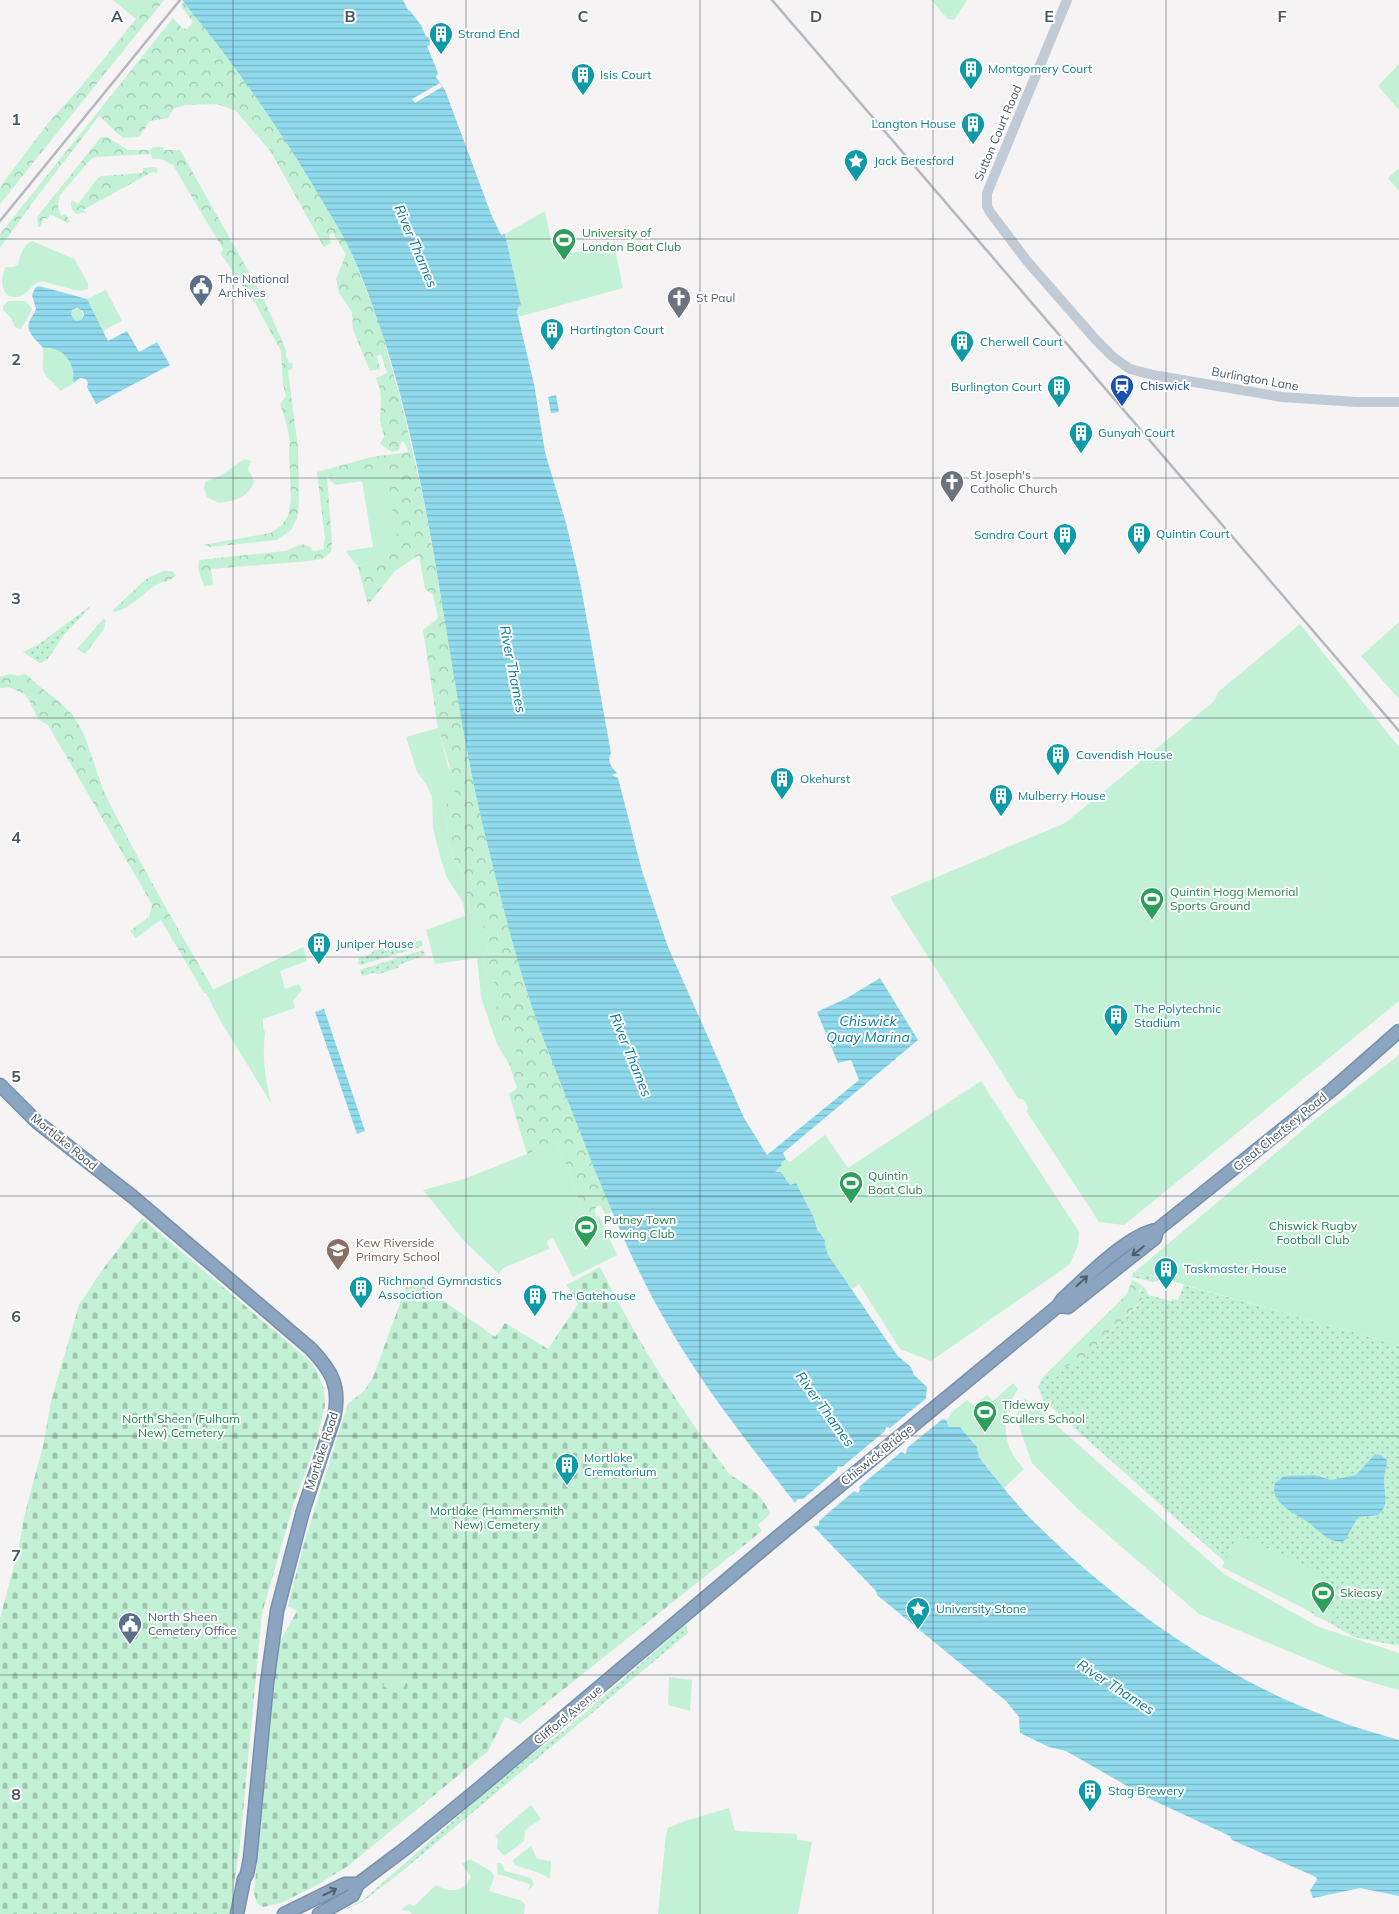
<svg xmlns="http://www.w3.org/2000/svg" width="1399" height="1914" font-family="Mulish,sans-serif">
	<defs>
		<pattern id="grass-dots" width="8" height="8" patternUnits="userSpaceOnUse" patternTransform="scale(1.25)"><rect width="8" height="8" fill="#c3f1d5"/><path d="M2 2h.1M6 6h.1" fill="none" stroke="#a0c6b0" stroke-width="1.8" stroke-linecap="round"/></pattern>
		<pattern id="forest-crowns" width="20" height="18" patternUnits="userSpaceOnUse" patternTransform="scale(1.25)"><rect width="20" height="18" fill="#c3f1d5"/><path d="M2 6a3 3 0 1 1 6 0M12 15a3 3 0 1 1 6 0" fill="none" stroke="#a0c6b0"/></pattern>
		<pattern id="cemetery-stones" width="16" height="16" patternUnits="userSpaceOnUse" patternTransform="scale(1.25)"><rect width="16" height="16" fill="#c3f1d5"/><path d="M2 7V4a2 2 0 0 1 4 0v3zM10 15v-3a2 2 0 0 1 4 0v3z" fill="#a0c6b0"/></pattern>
		<pattern id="water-rules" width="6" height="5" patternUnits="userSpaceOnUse" patternTransform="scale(1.25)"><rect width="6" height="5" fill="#90daee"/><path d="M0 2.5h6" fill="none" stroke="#78b4c4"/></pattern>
	</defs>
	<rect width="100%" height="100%" fill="#f5f3f3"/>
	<path fill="url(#grass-dots)" d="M93,604l-30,32 -16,24 -7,3 -17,-11 16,-8z
		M421,940l2,6 -62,19 -3,-1 1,-6 10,-3 6,-5 18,-5 6,2z
		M423,950l2,5 -26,10 -1,3 -19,6 -6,-1 -11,3 -2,-6z
		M1136,1271l25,8v1l-8,2 -21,-5 1,-4z
		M1139,1283l7,6 2,6 23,6 1,-2 6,1 6,-15 215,60v301l-45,-9 -127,-73 -184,-164 -5,-13 5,-10 39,-17 61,-60 -4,-6 3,-6z
		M686,1624l2,9 -293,244 -33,25 -26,12 27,-14 124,-109 40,-33 37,-27z"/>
	<path fill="url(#forest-crowns)" d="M143,0h21l-164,204v-17l48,-64 32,-35 56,-69z
		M186,0l71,88 87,146 35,88 23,83 22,97 42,236 22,110 40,148 84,216 -6,3 -6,-10 -5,3 1,10 -8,5 -31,-81 -30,12 -18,-60 8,-6 -8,-24 7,-12 -16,-27 1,-10 -6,-6 6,-11 -2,-10 -14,-16 -3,-11 5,-12 2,-15 -19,-24 -9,-41 -9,-13 -1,-8 -7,-9 4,-11 -4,-21 6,-40 -12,-39 -15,-98 15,-12 -5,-23 -8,-6 -6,-34 -24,16 -27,34 -10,-38 30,-14 -2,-86 -59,10 5,65 -1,10 -7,6 -14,3 -99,8 2,16 -9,1 -6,-17 1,-9 86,-9 17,-7 6,2 6,5 9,-2 2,-11 -8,-66 55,-15 37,-5 -5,-10h-3l-2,8 -7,2 -12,-8 4,-8 -4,-16 1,-18 -1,-12 -4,-12 11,-5 -6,-19 -4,2 3,13 -10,2 -17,-41 -1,-18 -13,-19 -3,-14 10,-25 -13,-21 -4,2 2,8 -7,4 -53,-95 -35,-41 -19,-7 -31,1 -12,3 -6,10 -18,3 -11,16 -16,1 -24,-22 -66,86 -33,46v-14l173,-216 9,10 5,1 6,-7 -12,-16z
		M101,137h6l21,13h23l2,-3h10l1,3h16l82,145 24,55v6l3,7h3l1,5 -5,3 10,77 1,56 -2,14 -6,12 -14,10 -68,7 -6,-2 67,-12 11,-7 7,-10 3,-16 -2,-48c3,-15 -4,-33 -9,-48l6,-8 -3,-11 -2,-34 -31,-57 -4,-3 -25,-37 2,-5 -50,-84 -12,-6h-9l-1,-5 -55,3 -5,2 -31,36 -2,11 3,10 5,-2 4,8 -2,1 -18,-9 -2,5 -4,-1 -4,9h-2l-1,-10z
		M155,167l3,3 -1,3 -5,-1 -69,38 4,2 -10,2c-5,-3 -8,-9 -5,-14l6,4 19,-25 4,-3 42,-3v-5z
		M163,571h9l4,4c-4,6 -12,6 -18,9 -15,8 -27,26 -45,28v-2l33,-31z
		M104,618l2,3 -2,8 -19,25 -8,-5z
		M11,674l7,2 8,-2c16,17 37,27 50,46 15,24 19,53 31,78 32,64 68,126 105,189l1,3 -4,8 -3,-5h-2l-43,-73 -25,18 -6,-7 19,-14 3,-13 -104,-179 -10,-6 -9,-19 -6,-7 -15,-6 -8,1v-11z
		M1132,1280l7,3 3,5 -3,2v4l5,7 -2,-1 -60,60 -39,17 84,-83z"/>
	<path fill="url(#cemetery-stones)" d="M142,1218l169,144 9,16 4,12 1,16 -10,40 -21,57 -32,110 -22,231 -10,68 -1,2h-229v-296l19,-71 5,-30 20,-75 7,-41 28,-96 24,-36z
		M600,1267c36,72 78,139 126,203 3,4 7,7 11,9 15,10 27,18 33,35l-12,11 4,6 -242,193 -15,-7 -17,34 -140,115 -31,19 -36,18 -18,4 -6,-4 -3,-10 24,-248 19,-34 -9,-5 16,-63 44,-139 17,-14 8,-13 35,-95 5,-2 5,3 77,54 10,-14 43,26 30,-45 -11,-19z"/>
	<path fill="#c3f1d5" d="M113,0h30l-7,19z
		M931,0h36l-13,20 -6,-1z
		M1399,64v46l-21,-24z
		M1399,168v23l-11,-13z
		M545,211l6,30 17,-3 3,15 43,-9 9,44 -105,29 -5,-48 -8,-35z
		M32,241l42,18 14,24v6l-9,2 -38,-10c-11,3 -14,17 -27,16 -14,-1 -14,-20 -8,-30h8l4,-3c2,-8 5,-19 14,-23z
		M106,290l16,31 -19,10 -16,-32z
		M8,301h17l6,6 1,3 -11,19 -6,-2 -4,-9 -8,-8v-4z
		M71 315a6 6 0 1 1 12 0a6 6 0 1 1-12 0Z
		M51,347c10,4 20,12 22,24 1,5 -1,8 1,12l-14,8c-4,-8 -16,-13 -17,-22 -1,-6 1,-14 0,-21z
		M244,459l7,2 -3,8 6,12c-4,16 -20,20 -35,22l-12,-6 -3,-9 1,-6 17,-7z
		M386,467l11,71 -9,15 -30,14 -12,-16 27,-4 -11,-66 -27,4 -8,-8 30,-7z
		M1399,622v77l-38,-43z
		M1300,624l99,123v254l-275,224 -25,-3 -72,-110 1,-5 -4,-7 -6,-2 -128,-201 175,-74 146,-119 5,-6 2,-6z
		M438,728l18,68 -12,11 4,21 -4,11 7,9 1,9 9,12 9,41 19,24 -2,15 -5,12 3,11 14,16 2,10 -5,11 5,6 -1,10 15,10 1,17 -7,12 -12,-20 -16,-47 -4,-39 -42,6 -9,-34 39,-14 -2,-14 -16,-24 -7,-22 -7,-28 -1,-31 -6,-13 -9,-12 -11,-35z
		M303,947l4,14 -27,10 5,18 14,-5 3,6 -9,11 2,7 -32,11v9l2,4c-3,26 0,48 7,73l-52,-85 -14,-27z
		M1399,1055v290l-263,-74 181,-153z
		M981,1081l98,151 -1,13 -8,19 -139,97 -31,-12 -41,-65 -7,5c-10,-13 -29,-32 -27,-49l-8,-11 -3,-11 -18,-35 -6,2 -9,-13h-6l7,-7 -1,-2 5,-4 4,3 35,-27 23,33z
		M557,1142l31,81 11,-7 18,39 -44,22 -20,-39 -6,3 2,8 -46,19 -4,6 -34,-32 -42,-52 41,-11z
		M1013,1383l5,6c-13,19 -17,43 -6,64 3,6 8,11 12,16l-20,19 -25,-31 -2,-10 -17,-20h-11l-3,-7 3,-2 2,-5 16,-13 6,5 14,-10 6,6z
		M1024,1399l5,2 195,173 95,53 80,26v37l-53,-15 -147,-61 -121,-105 -46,-46 -11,-31 -4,-18z
		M1239,1535l87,40 -15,37 -89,-45z
		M1317,1605l16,7 -3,9 -16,-5z
		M391,1669l18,8 -9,18 -17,-9z
		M669,1677l23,3 -2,31 -22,-6z
		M531,1805l10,14 -16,11 -1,11 -20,15 -7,-8 1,-9 -3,-3z
		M729,1808l6,23 62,3v6l15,2 -14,72h-140l8,-80 2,-6 17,-7z
		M531,1846l6,13 14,2 -1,18c-10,-8 -23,-9 -35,-14l-2,-5z
		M470,1859l22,13 2,5 -5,14 33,10 3,3 -1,10h-112l-3,-3 -8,-1 8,-6 5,2 22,-21c14,8 27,8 35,-8l-9,-13z
		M497,1863h4l4,8 26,7 3,6 -6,8 2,-8 -32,-10z"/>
	<path fill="url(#water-rules)" fill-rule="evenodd" d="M182,0h221l5,10 2,1 11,14 5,12h3l1,8 -3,1 11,27 -2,4 9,13 46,124 10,21 4,-1 16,71 -3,2 -1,5 17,72 11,68 21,71 14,59 31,171c-4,8 0,14 6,20l-5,2 6,3 24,93 26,76 76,171 23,37 92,-75 -8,-20 -13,3 -21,-51 30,-14 33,-20 38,62 -135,113 3,6 -5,4 1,2 -7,7h6l9,13 6,-2 18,35 3,11 8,11v5l3,10 59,86 11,15 13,11 3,8 13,12 -1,10 17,22 3,1 3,7h11l17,20 2,10c15,19 31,40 48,58 90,90 194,164 314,207 19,7 39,12 58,18v156l-39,-8 -47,10 -3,-8 7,-10 -1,-3 -84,-37 -2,-4 -82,-38 -82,-47 -17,-4 -29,-14 -1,-16 -13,-16 -129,-106 -1,-4 -63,-65 6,-1 -16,-26 -7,2v3c-48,-61 -96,-121 -134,-189 -31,-55 -55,-114 -78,-173 -19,-49 -40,-98 -56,-147 -15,-48 -27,-96 -39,-144 -50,-198 -54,-408 -137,-597 -11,-24 -27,-48 -41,-72 -38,-63 -82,-125 -129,-182z
		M39,286l48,13 21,42 19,-10 12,21 18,-10 13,23 -74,39 -9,-17 1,-4 -2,-4 -6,-1 -6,5c-2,-4 0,-7 -1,-12 -3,-15 -16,-25 -30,-23 -6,-8 -19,-16 -13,-28 2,-4 4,-6 6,-11l-4,-14 3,-7zM77,308l6,3 1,4 -3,5 -5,1 -5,-6 1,-5z
		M556,395l3,17 -8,1 -3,-16z
		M324,1009l41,122 -8,3 -42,-122z
		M1375,1454l6,1 6,5c0,7 -3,13 -3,20 0,14 6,25 -6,35l-20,2 -12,22 -4,3c-14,0 -24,-12 -34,-20 -12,-8 -40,-20 -33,-39l9,-7 31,-1 16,5 21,-4 5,-2z"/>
	<path fill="#f5f3f3" d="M440,83l2,4 -27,16 -3,-4z
		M929,1396l16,21 -38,31 -1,6 -5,-2 -42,35 1,3 -2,3 -4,-2 -35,30v4l-8,2 1,-3 4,-2 -14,-20h-3l-2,4h-3l2,-5 2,-2h5l34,-29 1,-4 4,1 43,-36 1,-4 4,1z"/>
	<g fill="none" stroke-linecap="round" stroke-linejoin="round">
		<g stroke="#7690ad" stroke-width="15">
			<path id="highway" d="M0,1085l37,37 96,75 178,152c21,22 30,38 23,69l-31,93 -26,100 -10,72 -17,176 -3,15 -3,5 -7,35
				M1058,1306l10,1 87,-69 2,-8
				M284,1914l61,-30h13
				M319,1914l34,-19 5,-11 48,-36 70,-57 298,-251 284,-234 4,-6c21,-20 68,-67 95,-70l176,-141 66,-58"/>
		</g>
		<path stroke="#c1cbd6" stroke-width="10" d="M1067,0l-80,193v13l3,6 37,49 69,79 17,17 17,12 23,6 129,22 75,5h42"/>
		<use href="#highway" stroke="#8ba5c1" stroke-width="12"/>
		<path stroke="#b5b8bd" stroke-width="2.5" d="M772,0l627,731
			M0,221l180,-221"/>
	</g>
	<defs><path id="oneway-shaft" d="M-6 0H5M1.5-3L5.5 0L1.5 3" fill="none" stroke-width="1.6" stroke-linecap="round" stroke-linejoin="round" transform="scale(1.25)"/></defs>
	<g stroke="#505e6b">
		<use href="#oneway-shaft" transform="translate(1138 1251) rotate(141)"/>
		<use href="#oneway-shaft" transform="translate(1082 1281) rotate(-43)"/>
		<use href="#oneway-shaft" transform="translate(330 1892) rotate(-27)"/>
	</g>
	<path fill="none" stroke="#4a5661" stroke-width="1" stroke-opacity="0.55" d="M233,0v1914M466,0v1914M700,0v1914M933,0v1914M1166,0v1914M0,239h1399M0,478h1399M0,718h1399M0,957h1399M0,1196h1399M0,1436h1399M0,1675h1399"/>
	<defs>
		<g id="building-pin" transform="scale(1.25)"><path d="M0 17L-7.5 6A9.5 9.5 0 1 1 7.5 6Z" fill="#0f9aa8" stroke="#fff"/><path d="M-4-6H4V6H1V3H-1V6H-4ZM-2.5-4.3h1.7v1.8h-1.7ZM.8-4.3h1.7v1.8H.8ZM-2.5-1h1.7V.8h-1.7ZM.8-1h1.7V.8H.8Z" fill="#fff"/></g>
		<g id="sight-pin" transform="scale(1.25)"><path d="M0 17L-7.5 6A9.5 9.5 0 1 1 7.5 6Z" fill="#0f9aa8" stroke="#fff"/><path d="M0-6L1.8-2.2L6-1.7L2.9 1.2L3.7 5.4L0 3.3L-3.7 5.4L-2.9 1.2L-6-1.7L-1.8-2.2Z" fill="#fff"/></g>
		<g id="stadium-pin" transform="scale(1.25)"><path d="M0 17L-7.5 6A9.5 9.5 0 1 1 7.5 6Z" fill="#2e9e5b" stroke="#fff"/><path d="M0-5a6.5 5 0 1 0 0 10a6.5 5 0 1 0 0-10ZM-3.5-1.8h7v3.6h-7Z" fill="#fff"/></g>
		<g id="civic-pin" transform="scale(1.25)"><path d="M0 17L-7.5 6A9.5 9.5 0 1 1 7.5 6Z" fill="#5c6f8a" stroke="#fff"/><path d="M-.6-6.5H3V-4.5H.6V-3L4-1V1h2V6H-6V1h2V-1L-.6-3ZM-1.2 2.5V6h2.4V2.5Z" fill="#fff"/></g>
		<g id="church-pin" transform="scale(1.25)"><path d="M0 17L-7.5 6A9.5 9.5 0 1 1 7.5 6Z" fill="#6b7280" stroke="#fff"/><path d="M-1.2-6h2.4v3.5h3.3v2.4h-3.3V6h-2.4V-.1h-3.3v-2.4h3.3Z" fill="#fff"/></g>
		<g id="station-pin" transform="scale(1.25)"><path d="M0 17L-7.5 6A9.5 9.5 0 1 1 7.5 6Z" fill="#1a4fb4" stroke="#fff"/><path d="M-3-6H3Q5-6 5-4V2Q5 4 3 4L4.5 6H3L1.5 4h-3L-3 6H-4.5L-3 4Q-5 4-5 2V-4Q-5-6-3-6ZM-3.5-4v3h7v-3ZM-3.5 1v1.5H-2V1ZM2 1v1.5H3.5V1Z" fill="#fff"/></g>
		<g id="school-pin" transform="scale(1.25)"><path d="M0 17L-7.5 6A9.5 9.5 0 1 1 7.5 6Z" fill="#8d6e63" stroke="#fff"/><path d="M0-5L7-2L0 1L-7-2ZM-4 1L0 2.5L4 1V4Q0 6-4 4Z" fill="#fff"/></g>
	</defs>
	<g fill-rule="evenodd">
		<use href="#building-pin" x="441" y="34"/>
		<use href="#building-pin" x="971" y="69"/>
		<use href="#building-pin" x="583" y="75"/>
		<use href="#building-pin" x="973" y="124"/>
		<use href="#sight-pin" x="856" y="161"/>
		<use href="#stadium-pin" x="564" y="240"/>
		<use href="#civic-pin" x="201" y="286"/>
		<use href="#church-pin" x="679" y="298"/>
		<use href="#building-pin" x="552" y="330"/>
		<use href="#building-pin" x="962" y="342"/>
		<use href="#station-pin" x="1122" y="386"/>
		<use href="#building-pin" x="1059" y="387"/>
		<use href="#building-pin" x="1081" y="433"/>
		<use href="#church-pin" x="952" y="482"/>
		<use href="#building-pin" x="1139" y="534"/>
		<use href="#building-pin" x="1065" y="535"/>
		<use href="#building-pin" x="1058" y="755"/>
		<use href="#building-pin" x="782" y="779"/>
		<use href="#building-pin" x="1001" y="796"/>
		<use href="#stadium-pin" x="1152" y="899"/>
		<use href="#building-pin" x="319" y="944"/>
		<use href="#building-pin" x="1116" y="1016"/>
		<use href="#stadium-pin" x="851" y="1183"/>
		<use href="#stadium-pin" x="586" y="1227"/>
		<use href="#school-pin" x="338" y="1250"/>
		<use href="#building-pin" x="1166" y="1269"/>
		<use href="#building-pin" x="361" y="1288"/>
		<use href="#building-pin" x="535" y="1296"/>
		<use href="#stadium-pin" x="985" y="1412"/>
		<use href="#building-pin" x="567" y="1465"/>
		<use href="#stadium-pin" x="1323" y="1593"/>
		<use href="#sight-pin" x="918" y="1609"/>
		<use href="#civic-pin" x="130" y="1624"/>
		<use href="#building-pin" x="1090" y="1791"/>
	</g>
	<g text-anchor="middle" stroke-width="4" stroke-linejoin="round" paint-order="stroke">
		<g font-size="12" fill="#0d838f" stroke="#fff" text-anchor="start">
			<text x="458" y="38">Strand End</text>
			<text x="988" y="73">Montgomery Court</text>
			<text x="600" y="79">Isis Court</text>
			<text x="956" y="128" text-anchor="end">Langton House</text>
			<text x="874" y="165">Jack Beresford</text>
			<text x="570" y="334">Hartington Court</text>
			<text x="980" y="346">Cherwell Court</text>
			<text x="1042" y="391" text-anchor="end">Burlington Court</text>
			<text x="1098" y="437">Gunyah Court</text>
			<text x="1156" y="538">Quintin Court</text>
			<text x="1048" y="539" text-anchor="end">Sandra Court</text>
			<text x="1076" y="759">Cavendish House</text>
			<text x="800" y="783">Okehurst</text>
			<text x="1018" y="800">Mulberry House</text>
			<text x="336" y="948">Juniper House</text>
			<text x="1134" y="1013">The Polytechnic<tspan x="1134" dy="14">Stadium</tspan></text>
			<text x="1184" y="1273">Taskmaster House</text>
			<text x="378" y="1285">Richmond Gymnastics<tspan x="378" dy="14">Association</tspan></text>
			<text x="552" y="1300">The Gatehouse</text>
			<text x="584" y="1462">Mortlake<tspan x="584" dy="14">Crematorium</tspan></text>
			<text x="936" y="1613">University Stone</text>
			<text x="1108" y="1795">Stag Brewery</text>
		</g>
		<g font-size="12" fill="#4a5661" stroke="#fff">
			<text transform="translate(998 133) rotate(-67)" y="4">Sutton Court Road</text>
			<text transform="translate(1255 379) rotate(10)" y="4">Burlington Lane</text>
			<text transform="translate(1280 1132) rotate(-39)" y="4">Great Chertsey Road</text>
			<text transform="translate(64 1142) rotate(39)" y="4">Mortlake Road</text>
			<text transform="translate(322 1451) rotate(-72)" y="4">Mortlake Road</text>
			<text transform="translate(877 1455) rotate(-39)" y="4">Chiswick Bridge</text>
			<text transform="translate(568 1715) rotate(-40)" y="4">Clifford Avenue</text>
		</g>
		<g font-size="12" fill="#27864d" stroke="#fff" text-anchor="start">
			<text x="582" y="237">University of<tspan x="582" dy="14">London Boat Club</tspan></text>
			<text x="1170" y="896">Quintin Hogg Memorial<tspan x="1170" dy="14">Sports Ground</tspan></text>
			<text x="868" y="1180">Quintin<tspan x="868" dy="14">Boat Club</tspan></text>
			<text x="604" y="1224">Putney Town<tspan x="604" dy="14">Rowing Club</tspan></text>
			<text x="1002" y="1409">Tideway<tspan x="1002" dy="14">Scullers School</tspan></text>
			<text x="1340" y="1597">Skieasy</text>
		</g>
		<g font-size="12" fill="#4e5e75" stroke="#fff" text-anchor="start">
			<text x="218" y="283">The National<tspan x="218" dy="14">Archives</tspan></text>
			<text x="148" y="1621">North Sheen<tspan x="148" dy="14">Cemetery Office</tspan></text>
		</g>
		<g font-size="12" fill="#5b616d" stroke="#fff" text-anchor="start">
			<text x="696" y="302">St Paul</text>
			<text x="970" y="479">St Joseph's<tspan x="970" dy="14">Catholic Church</tspan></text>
		</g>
		<g font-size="12" fill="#164399" stroke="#fff" text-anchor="start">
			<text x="1140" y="390">Chiswick</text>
		</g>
		<g font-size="12" fill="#17864f" stroke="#fff">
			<text x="1313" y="1230">Chiswick Rugby<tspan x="1313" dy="14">Football Club</tspan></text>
			<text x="181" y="1423">North Sheen (Fulham<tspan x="181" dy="14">New) Cemetery</tspan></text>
			<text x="497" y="1515">Mortlake (Hammersmith<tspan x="497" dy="14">New) Cemetery</tspan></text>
		</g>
		<g font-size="12" fill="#785e54" stroke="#fff" text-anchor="start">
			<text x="356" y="1247">Kew Riverside<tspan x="356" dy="14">Primary School</tspan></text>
		</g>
		<g font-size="14" font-style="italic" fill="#0c7c9b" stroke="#fff">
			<text transform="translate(416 246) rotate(67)" y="5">River Thames</text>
			<text transform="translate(513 669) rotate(79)" y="5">River Thames</text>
			<text x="868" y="1026">Chiswick<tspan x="868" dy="16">Quay Marina</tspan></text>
			<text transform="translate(631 1055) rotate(68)" y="5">River Thames</text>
			<text transform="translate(825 1409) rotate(54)" y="5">River Thames</text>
			<text transform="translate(1116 1687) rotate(33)" y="5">River Thames</text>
		</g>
	</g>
	<g font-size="16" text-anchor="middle" font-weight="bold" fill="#4a5661" stroke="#fff" stroke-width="4" stroke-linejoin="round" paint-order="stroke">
		<text x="117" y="22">A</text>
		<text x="350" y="22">B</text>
		<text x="583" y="22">C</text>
		<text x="816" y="22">D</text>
		<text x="1049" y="22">E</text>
		<text x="1282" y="22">F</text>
		<text x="16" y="125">1</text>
		<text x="16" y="365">2</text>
		<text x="16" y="604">3</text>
		<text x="16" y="843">4</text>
		<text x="16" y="1082">5</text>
		<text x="16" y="1322">6</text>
		<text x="16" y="1561">7</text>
		<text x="16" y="1800">8</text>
	</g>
</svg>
